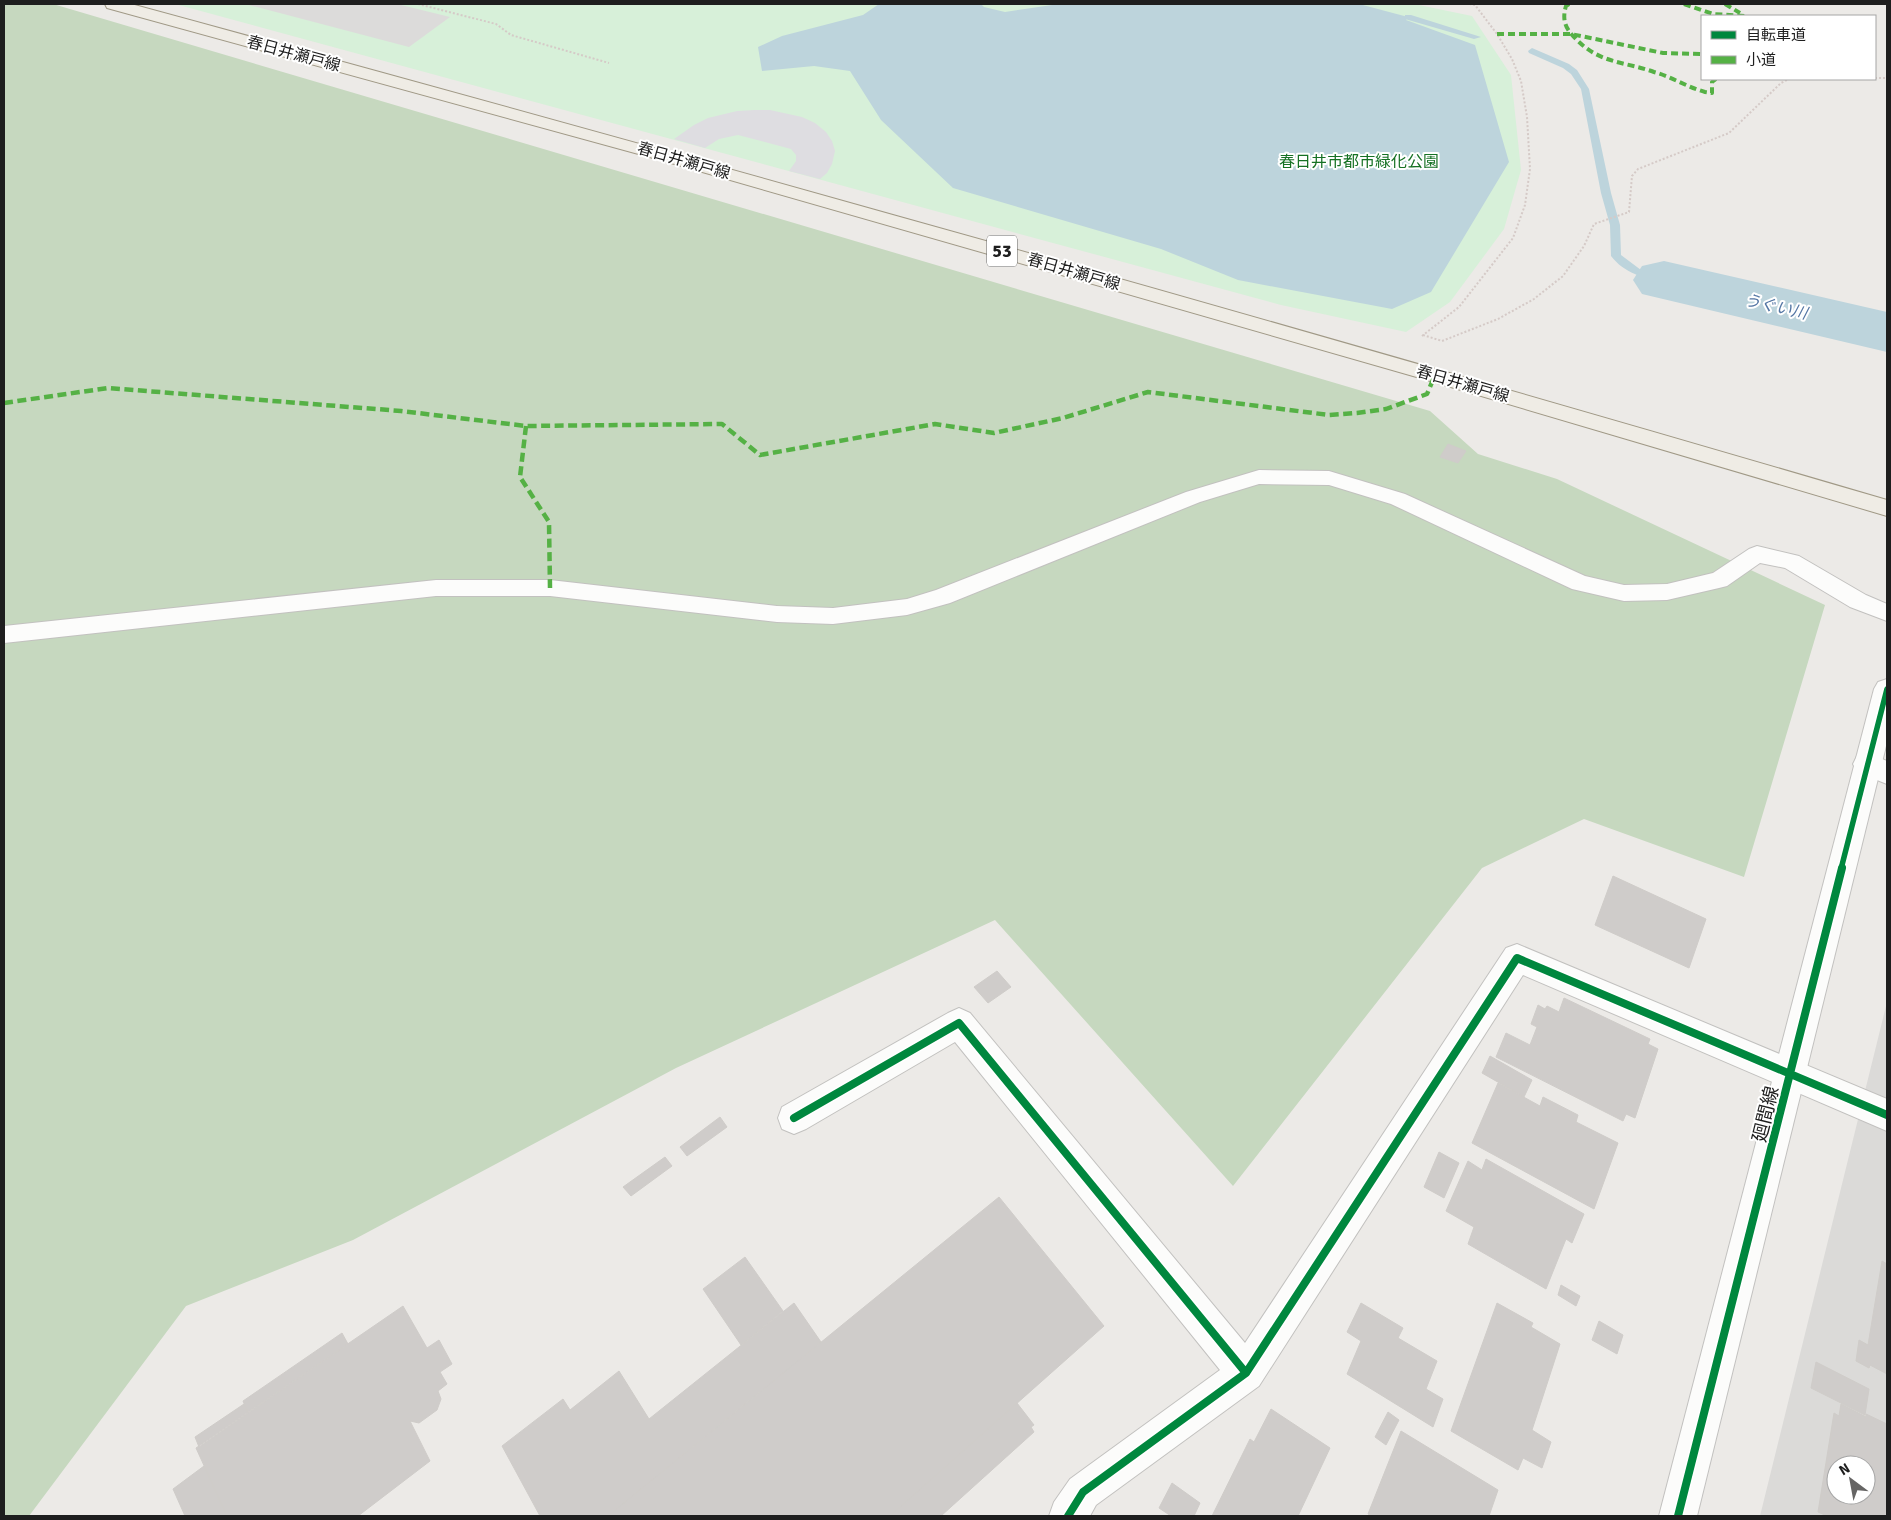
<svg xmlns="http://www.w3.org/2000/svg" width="1891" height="1520" font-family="Signika,'Noto Sans JP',sans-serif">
	<rect width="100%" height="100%" fill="#eceae7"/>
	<path fill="#dbdad8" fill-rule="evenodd" d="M1887,1002v514h-127zM1836,1465h30v30h-30z"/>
	<path fill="#c6d8bf" d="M4,4h49l1377,407 48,43 79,25 268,126 -81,272 -160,-58 -102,49 -249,318 -238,-266 -319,148 -323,172 -167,66 -157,210h-25z"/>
	<path fill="#d7f0d9" d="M175,4h1239l58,12 39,59 10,95 -17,59 -54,73 -44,30 -125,-27z"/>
	<path fill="#dcdbda" d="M245,4h152l53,13 -41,30z"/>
	<path fill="#dedde1" d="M755,110h15l32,7 13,6 11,9 6,9 3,10 -3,13 -5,9 -7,6 -31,-8 7,-10v-6l-5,-6 -53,-14 -19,4 -14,9 -31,-9 20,-14 14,-7 29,-7z"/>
	<path fill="#bdd4dc" d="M879,4h102l3,3 21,5 54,-8h300l49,13 -2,3 69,25 34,117 -78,130 -39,17 -154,-29 -77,-31 -208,-61 -72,-68 -31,-49 -36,-5 -52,5 -4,-24 24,-11 81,-21z"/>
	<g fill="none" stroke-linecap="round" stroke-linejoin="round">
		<path fill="#bdd4dc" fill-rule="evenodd" d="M1405,15h6l70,22 -7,2 -69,-20z
			M1532,48l37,16 8,6 12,19 22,104 9,32 1,30 20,15 27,8 1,2 -1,2 -4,1c-20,-5 -40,-10 -53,-27l-1,-31 -9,-32 -20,-104 -10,-15 -8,-6 -34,-15 -1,-2z"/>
		<path fill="#bdd4dc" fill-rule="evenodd" d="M1664,261l223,51v40l-245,-58 -9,-14 9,-14z"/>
	</g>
	<path fill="#cfccca" stroke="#cfccc9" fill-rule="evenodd" d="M1448,444l18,7 -8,12 -18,-6z
		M1613,876l93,43 -17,49 -94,-43z
		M997,971l14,16 -23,16 -14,-16z
		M1564,998l86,41 -2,5 10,5 -23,69 -9,-4 -3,7 -127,-64 10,-24 24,12 7,-18 -6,-3 7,-19 7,4 2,-3 12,6z
		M1490,1056l42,24 -8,17 -42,-24z
		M1498,1083l42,23 3,-9 35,18 -2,7 42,21 -24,66 -122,-66z
		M720,1117l7,10 -40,29 -7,-9z
		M1439,1152l20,11 -15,35 -20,-11z
		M665,1157l7,9 -41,30 -8,-9z
		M1486,1159l98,55 -12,29 -6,-4 -20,50 -78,-45 6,-17 -28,-16 22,-50 14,9z
		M999,1197l105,129 -214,190h-282z
		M745,1257l38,54 -42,34 -38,-56z
		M1882,1261l5,3v110l-17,-9 -1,3 -13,-7 3,-21 9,5z
		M1561,1285l19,11 -4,10 -18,-11z
		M794,1303l27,39 -213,174h-68l-38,-70 61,-47 7,11 49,-39 30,48z
		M1361,1303l42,25 -5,10 39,23 -11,28 17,10 -10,28 -86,-53 14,-33 -14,-9z
		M1497,1303l36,20 -2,4 29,17 -28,86 19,12 -9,26 -19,-10 -5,12 -67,-39z
		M403,1306l24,42 12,-8 13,24 -12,8 7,12 -9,7 3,8 -4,11 -18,13 -9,-2 20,40 -72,55h-131l-31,-68z
		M1599,1321l24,14 -6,19 -25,-14z
		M342,1333l6,11 -100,69 -5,-12z
		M1816,1362l53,27 -4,26 -54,-27z
		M1017,1403l17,22 -3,2 3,5 -93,84h-51z
		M244,1404l4,9 -49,34 -4,-10z
		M1841,1404l25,13v-3l21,10v92h-60l-9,-4 16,-99 5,3zM1836,1465h30v30h-30z
		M1271,1409l59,39 -32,68h-86l38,-77 4,3z
		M1388,1412l11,8 -13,25 -11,-8z
		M1401,1431l97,59 -9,26h-117l-4,-2z
		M204,1466l23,50h-42l-12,-27z
		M1172,1483l28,20 -6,13h-23l-12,-8z"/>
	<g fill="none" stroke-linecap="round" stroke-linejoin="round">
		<g stroke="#c2c1bf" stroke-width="2">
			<path id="service" d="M1259,470l70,1 76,23 180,82 39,9 43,-1 46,-11 36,-24 8,-3 42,10 67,39 21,9v17l-37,-14 -65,-39 -25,-5 -33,23 -8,2 -52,12 -43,1 -52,-12 -181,-85 -62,-19 -70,-1 -59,18 -250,101 -43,12 -74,9 -56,-2 -227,-26h-114l-432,47v-17l432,-46h114l227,26 56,2 74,-9 29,-9 250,-98z"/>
		</g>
		<g stroke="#c2c1bf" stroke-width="2">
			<path id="minor" d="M1867,753l20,8v23l-30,-12 -4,-8 4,-8z
				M1517,944l370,155v32l-364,-156 -264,411 -163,119 -6,11h-41l5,-14 16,-23 150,-109 -265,-328 -149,87 -12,5 -12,-5 -4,-11 4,-11 166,-94 11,-5 11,5 275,330 261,-395z"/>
		</g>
		<g stroke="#c2c1bf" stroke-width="2">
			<path id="tertiary" d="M1887,679v63l-190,774h-38l215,-827 4,-7z"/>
		</g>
		<g stroke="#a09986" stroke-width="2">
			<path id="primary" d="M105,4h26c587,160 1172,325 1756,496v16l-460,-136 -763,-219 -557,-153z"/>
		</g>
		<path stroke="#d5cac7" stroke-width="2" stroke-dasharray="2 2" stroke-linecap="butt" d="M418,4l78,20 15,11 98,28
			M1875,78h12
			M1423,335l19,6 56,-22 36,-20 29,-23 21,-30 10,-22 35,-12 3,-36 6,-7 91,-36 52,-50 8,-4
			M1422,336l37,-29 54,-69 12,-33 5,-36 -3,-52 -6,-36 -9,-22 -15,-25 -22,-29 -5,-1"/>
		<use href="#service" fill="#fcfcfb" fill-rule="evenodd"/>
		<use href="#minor" fill="#fcfcfb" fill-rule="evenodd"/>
		<use href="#tertiary" fill="#fcfcfb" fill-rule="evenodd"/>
		<use href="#primary" fill="#efece5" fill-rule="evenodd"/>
		<path stroke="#55b145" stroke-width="4" stroke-dasharray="7 4" stroke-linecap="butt" d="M1569,4l-3,2c-4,13 -1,22 8,31 25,27 49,24 80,35 18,5 33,15 51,20l7,1v-11l4,-3
			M1684,4l29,10 33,2
			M1725,4l15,9
			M1497,34h74l92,19 39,1"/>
		<path stroke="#55b145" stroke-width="4.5" stroke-dasharray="9 4.5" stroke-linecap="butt" d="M4,403l104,-15 293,23 125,15 196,-2 38,31 175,-31 59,9 69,-15 85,-26 181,23 28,-2 29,-4 41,-15 8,-19
			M526,426l-6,51 29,45 1,66"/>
		<g stroke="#fff" stroke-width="9">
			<path id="cycleway-far1" d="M1841,869l46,-180"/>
		</g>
		<g stroke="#fff" stroke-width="11">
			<path id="cycleway" d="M794,1118l165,-95 287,350
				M1068,1516l15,-24 163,-119 271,-415 370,157
				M1678,1516l164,-648"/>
		</g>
		<use href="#cycleway-far1" stroke="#00873e" stroke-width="5.5"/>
		<use href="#cycleway" stroke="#00873e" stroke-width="8"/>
	</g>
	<g text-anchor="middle" stroke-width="4" stroke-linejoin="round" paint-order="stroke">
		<g font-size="16" fill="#1e1e1e" stroke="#fff">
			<text transform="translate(294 53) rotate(15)" y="6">春日井瀬戸線</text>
			<text transform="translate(684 160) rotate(16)" y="6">春日井瀬戸線</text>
			<text transform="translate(1074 271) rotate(16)" y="6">春日井瀬戸線</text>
			<text transform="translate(1463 383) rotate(16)" y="6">春日井瀬戸線</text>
		</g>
		<g font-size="16" fill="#167124" stroke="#fff">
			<text x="1359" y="167">春日井市都市緑化公園</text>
		</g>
		<g font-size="16" font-style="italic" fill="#5476a4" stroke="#fff">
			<text transform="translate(1776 306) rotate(13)" y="6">うぐい川</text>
		</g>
		<rect fill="#fff" stroke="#626262" stroke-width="1" x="987" y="235.5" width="30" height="31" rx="4"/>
		<g font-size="18" font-weight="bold" fill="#1e1e1e">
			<text x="1002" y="257">53</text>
		</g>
		<g font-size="19" fill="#1e1e1e" stroke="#fff">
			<text transform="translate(1765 1114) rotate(-76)" y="7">廻間線</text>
		</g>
	</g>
	<rect width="1891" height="1520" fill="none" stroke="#1e1e1e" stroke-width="10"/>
	<rect x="1701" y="15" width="175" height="65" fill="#ffffff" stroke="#a5a5a5"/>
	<rect x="1711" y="31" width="25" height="8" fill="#00873e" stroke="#a5a5a5"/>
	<text x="1746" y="40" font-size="15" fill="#1e1e1e">自転車道</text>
	<rect x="1711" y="56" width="25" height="8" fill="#55b145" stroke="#a5a5a5"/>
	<text x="1746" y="65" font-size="15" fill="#1e1e1e">小道</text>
	<g transform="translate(1851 1480) rotate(328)"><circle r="24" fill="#ffffff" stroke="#a5a5a5"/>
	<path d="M0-4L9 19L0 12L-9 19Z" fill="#666564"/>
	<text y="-8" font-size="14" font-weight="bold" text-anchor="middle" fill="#1e1e1e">N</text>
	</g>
</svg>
